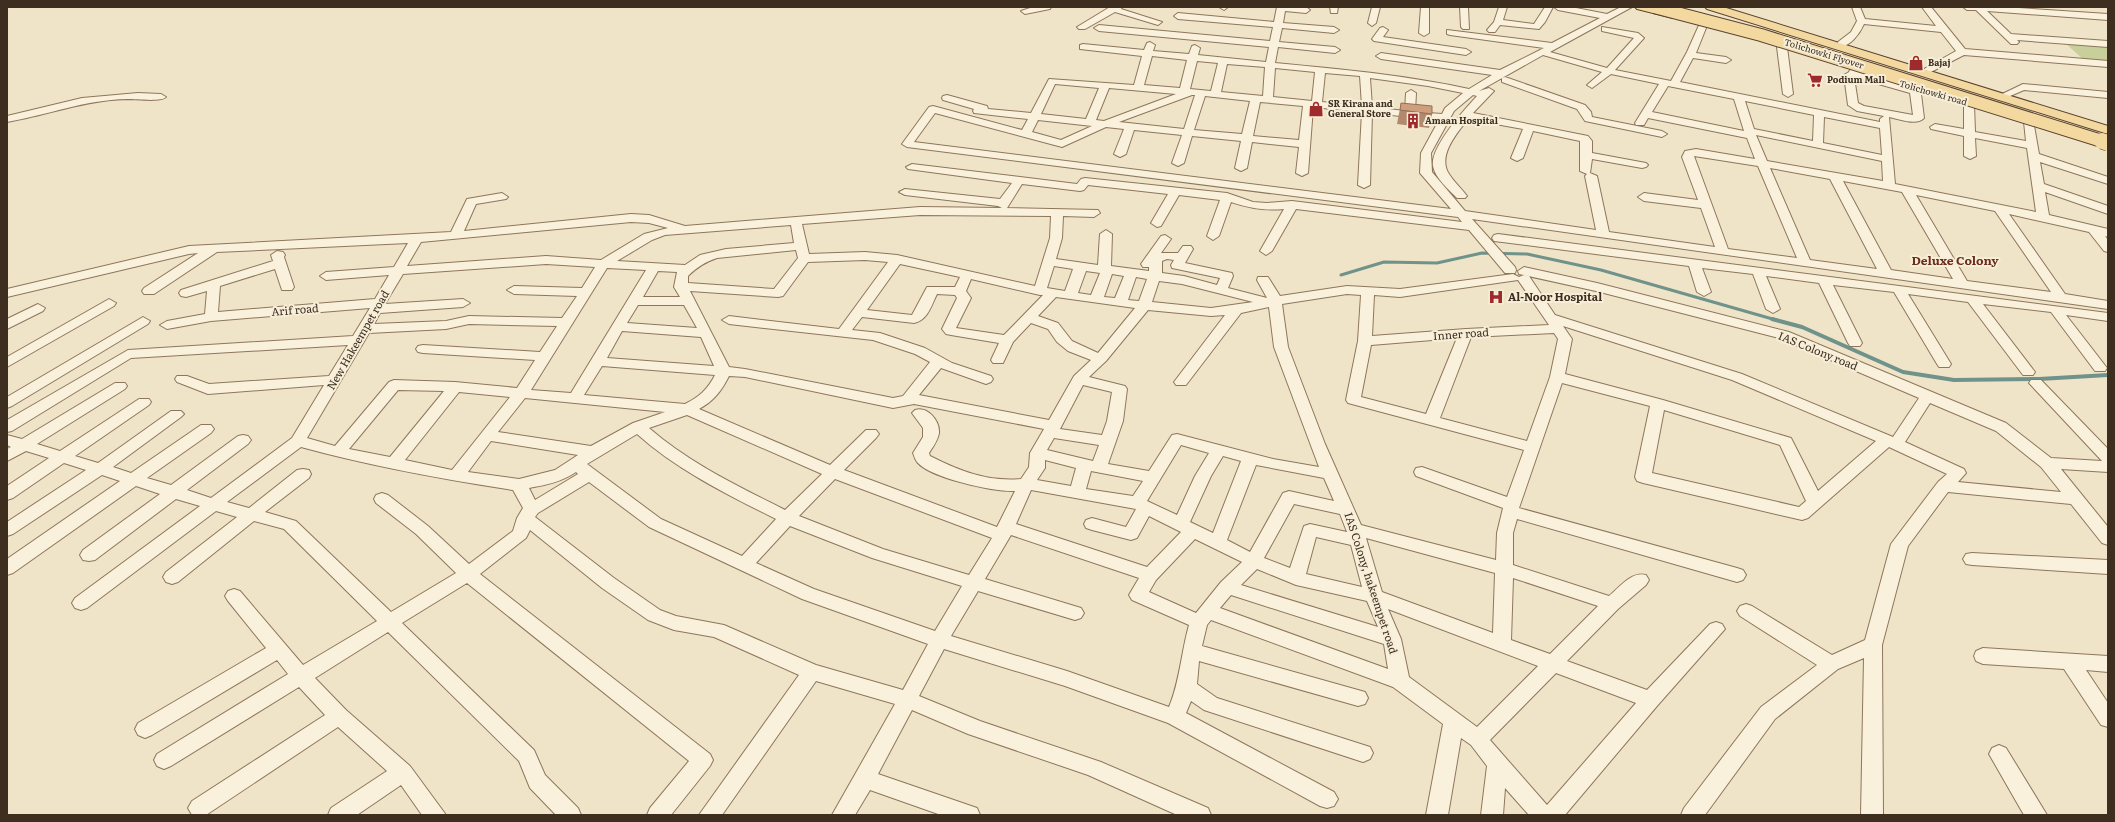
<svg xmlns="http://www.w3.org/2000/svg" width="2115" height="822" font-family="Literata,serif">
	<rect width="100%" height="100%" fill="#f0e4c8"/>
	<path fill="#c9cf9b" d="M2065,43l43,3v16l-24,-2z"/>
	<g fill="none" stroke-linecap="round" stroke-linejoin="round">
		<path stroke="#6f938a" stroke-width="3" d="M1341,275l43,-13 53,1 45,-10 45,1 74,16 175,50"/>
		<path stroke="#6f938a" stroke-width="4" d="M1772,319l30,8 101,45 51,8 85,-1 69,-4"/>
		<g stroke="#8d765c" stroke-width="2">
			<path id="minor" d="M1033,7h18l-1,2 -25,5 -4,-3z
				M1110,7h12l-1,2 41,13 -4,3 -43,-13 -30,17h-6l-2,-2z
				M1219,7h9l-4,3z
				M1277,7h29l4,3 -4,3 -21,-2 -2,12 51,4 5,3 -5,3 -52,-5 -3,14 56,5 5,3 -5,3 -57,-6 -3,16c65,6 130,12 194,26l23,-14 -111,-16 -5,-3 5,-3 119,17 44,-22 -94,-13 -3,-1v-4l105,13 48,-25 -42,-8 -4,-3h17l36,7 14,-7h11l-82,45 57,16 27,-30 -32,-7v-4l36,6 6,5 -29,32 56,11 16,-29 13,-29 4,-3 4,3 -12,30 30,4 5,3 -5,3 -33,-5 -13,24 200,40v-3l4,-3 -27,-5 -9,-6 -4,-30 5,-3 2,-4h6l2,4 53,15 8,-1 4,32c-7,8 -26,1 -35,-1l6,67 141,28 -9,-64 -52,-10 1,18 -6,3 -6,-3v-20l-33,-7 -1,-2 5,-3 29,5v-25l5,-3 5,3 1,28 51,9 -2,-19 1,-2h8l6,34 69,23v7l-68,-22 4,22 64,22v8l-63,-22 4,23 59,14v8l-3,-1 3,4v12l-4,-1 -15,-19 -80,-18 56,80 43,7v8l-636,-90 43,48 1,3 -1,3h-10l-36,-43 -173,-21 -24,42 -6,4 -6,-4 24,-42c-19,2 -35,-1 -53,-7l-12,34 -6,4 -6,-4 13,-36 -41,-5 -18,31 -4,1 -6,-4 17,-29 -80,-9 -4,5 -4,1 -58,-7 -15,24h-3l94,2 2,3 -6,4 -31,-1 -1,22 -6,21 42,6 2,-31 6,-4 6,4 -1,32 38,5v-4h-6l-2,-3 20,-28 4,-1 6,4 -10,14h17l5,-7h8l2,3 -8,14 47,10 1,3 -5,12 39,10 -10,-18 1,-3h10l12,19 67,-10 53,3 113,-15 6,3 5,-2 5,1 26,39 187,59 151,63 26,-39 -140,-60 -183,-47 -77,-17 -1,-3 6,-4 73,16 192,49 217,91 45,35 51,3 -73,-78 2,-3h10l67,69v23l-47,-3 47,58v18l-6,-2 -31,-39 -123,-12 -40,54 -26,99 1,170h-22l3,-157 -26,11 -63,50 -70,96h-24l3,-7 77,-101 56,-42 -77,-49 -3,-5 3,-5 6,-2 6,2 80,49 33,-15 26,-96 47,-62 9,-8 -58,-27 -81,71 -6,2 -159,-37 -6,-2 -2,-4 15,-71 -88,-23 -43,125 218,60 6,2 3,5 -3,5 -6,2 -220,-63 -4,14v32l96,31c11,-9 23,-25 37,-21l3,5 -3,5 -28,24 -51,52 80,29 63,-66 6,-2 6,2 3,5 -68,77 -92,109h-36l-24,-27 -2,27h-22l6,-49 -16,-21 -10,-7 -13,77h-22l17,-91 -50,-37 -182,-67 -4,5 -5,21 163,46 3,6 -3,6 -7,2 -159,-45 -2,23 20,14 153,49 3,6 -3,6 -7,3 -159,-52 -13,-9 -5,12 148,79 4,7 -4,7 -7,2 -7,-2 -152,-83 -103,-37 -121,-37 -25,47 61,25 121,41 107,46 3,7h-34l-89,-40 -120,-41 -56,-24 -34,64 99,34 3,7h-39l-71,-25 -15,25h-23l63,-111 -79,-23 -94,134h-23l100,-140 -85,-38 -40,-7 -26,-10 -46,-32 -72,-58 -4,8 -46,36 230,180 3,6 -3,6 -39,49h-24l3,-7 39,-47 -222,-178 -65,40 132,127 11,25 33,33 3,7h-25l-26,-27 -11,-27 -131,-129 -73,46 31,32 64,56 36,49h-24l-21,-30 -44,30h-29l3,-7 56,-37 -49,-44 -132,88h-14l-4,-7 4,-7 133,-86 -26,-28 -128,79 -7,3 -7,-3 -3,-6 3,-6 131,-80 -11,-14 -125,75 -7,3 -7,-3 -3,-6 3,-6 128,-75 -38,-47 -3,-5 3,-5 6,-2 6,2 63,74 74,-44 -93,-92 -30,-8 -76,61 -6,2 -6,-2 -3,-5 3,-5 71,-55 -21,-6 -129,97 -6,2 -6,-2 -3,-5 3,-5 125,-92 -24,-7 -81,61 -6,1 -6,-1 -3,-5 3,-5 77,-56 -24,-8 -123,87 -6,2v-16l113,-78 -18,-6 -89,59 -6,2v-14l79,-52 -22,-7 -51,35 -6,2v-14l42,-28 -23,-7 -19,10v-12l4,-2 -4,-2v-10l15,4 93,-56h10l2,3 -2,3 -88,55 23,7 79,-52h10l2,3 -2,3 -74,51 23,7 73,-52h10l3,3 -3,3 -68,50 18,6 70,-48h10l3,4 -3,4 -64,45 24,7 67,-49 5,-1 5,1 3,4 -3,4 -61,46 24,8 81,-60 32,-53 -116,9 -31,-12 -2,-3 2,-3h10l22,8 120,-8 19,-31 -217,13 -119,73 -5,1v-12l121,-70 225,-14 17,-28 -159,13 -44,8 -7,-4 7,-4 38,-7 2,-23 -21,6 -5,-1 -2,-3 2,-3 92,-29 -2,-6 6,-4 6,1 2,3 -1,2 10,30 -2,3h-10l-7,-21 -55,17 -2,26 157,-13 14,-24 -63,5 -6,-4 6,-4 68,-5 14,-24 -191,9 -63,42h-10l-2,-3 2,-3 54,-35 -9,1 -182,43v-8l182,-43 262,-14 16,-33 35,-6 6,4 -2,2 -30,5 -12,27 167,-17 18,1 36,11 235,-19 82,1 -4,-2 -93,-11 -6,-3 6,-3 95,10 12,-16 -104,-14 -2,-2 6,-3 165,20 4,-5 4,-1 142,15 26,9 14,1 25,-2 170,21 -4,-5 -551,-70 -5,-3 27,-37 4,-1 89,24 6,-11 -54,-6 -1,-2 1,-2 -31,-9 -1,-2 1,-2 4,-1 40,11 1,3 43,4 18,-34 85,6 8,-29 -62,-7v-4l3,-1 61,6 3,-7 3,-1 5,3 -2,6 36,3 3,-8 3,-1 5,3 -2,7 68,7 3,-15 -170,-16 -5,-3 5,-3 171,16 3,-14 -95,-8 -4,-3 4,-3 96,9zM1543,55l59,17 -15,13 5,3 19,-14 48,10 -24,39 1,2h8l4,-7 99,20 8,21 -59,-10 -11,2 -3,6 16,43 -54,-7 -6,4 6,4 57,7 14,39 -106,-15 -12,-56 -7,-3 2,-14 50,9 4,-1 2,-2 -2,-2 -54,-10v-12l-4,-5 -115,-23 21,-22 -5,-3 -10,3zM1152,56l35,4 -7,28 -36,-3zM1197,61l21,2 -7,28 -21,-2zM1227,64l38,3 -2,29 -42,-4zM1275,68l40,4 -3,29 -39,-4zM1325,73l35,3 2,30 -40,-4zM1854,77l56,16 3,22 -49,-9 -6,-3zM1370,78l58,8 35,7 -18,15 -3,6 -27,-2 1,-19 -5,-3 -5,3 -1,18 -33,-4zM1055,84l44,4 -13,31 -45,-5zM1668,86l66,13 10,32 -92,-19zM1109,88l67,6 -72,27 -8,-1zM1192,95h3l-11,34 -65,-7zM1473,95l4,1c-12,13 -47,51 -44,70 2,12 16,24 24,32h8l2,-2c-6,-8 -13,-14 -18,-22 -12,-18 8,-41 19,-55l55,10 -12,29 6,3 6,-3 10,-27 47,10v30l7,3 -2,2 11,54 -131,-19 -33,-39 -1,-19 23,-42zM1205,96l45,5 -8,33 -48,-4zM1745,101l69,14 -1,26 -59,-12zM1260,102l43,4 -4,34 -46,-4zM1313,107l49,5 -4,73 6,3 6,-3 2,-72 67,7 -18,33 -1,20 31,36 -537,-67 21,-29 127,34 44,-20 18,2 -10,25 6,3 6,-3 8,-24 48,5 -10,28 6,3 6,-3 8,-27 49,5 -6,27 6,3 6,-3 5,-26 47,5 -3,26 6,3 6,-3zM1824,117l56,11 2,27 -59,-12zM1038,120l54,6 -31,14 -29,-8zM1756,135l126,26 1,20 -116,-20zM1694,156l64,10 39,92 -69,-9zM1770,168l60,11 47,90 -67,-9zM1843,181l59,11 51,87 -62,-9zM1916,195l79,16 56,81 -84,-11zM920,215l131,1 -1,22 -15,48 -138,-31 -32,-3 -56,2 -7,-30zM631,222l18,1 19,5 -24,6 -43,26 -55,-4 -139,10 14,-24zM791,225l3,18 -68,6 -26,6 -15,10 -68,-4 35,-21 13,-5zM796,250l2,8 -24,31 -86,-6v-7c9,-9 17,-14 29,-18zM1167,259l7,1 -3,5 1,3 48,10 -3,7 -33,-9 -22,-3v-12zM865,260l23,2 -49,67 -110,-13 -7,4 7,4 144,16 42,14 15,8 -27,34 -10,2 -148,-29 -16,-2 -39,-76 88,6 5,-1 25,-34zM546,264l49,3 -13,21 -68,-2 -7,4 7,4 63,2 -15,22 -93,-2 -23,5 -72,3 6,-11 83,-6 7,-4 -7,-4 -78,5 18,-30zM900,264l60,13 -5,10h-28l-15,28 -45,-5zM1054,266l19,3 -8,22 -18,-3zM607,268l39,2 -75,123 -40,-3zM658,271l19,1 -3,15 6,10h-37zM1086,271l14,2 -9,22 -13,-2zM1112,274l12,2 -9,22 -11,-1zM1136,277l11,2 -8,22 -11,-1zM971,279l69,16h3l-39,40 -48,-7 15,-30 -5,-7zM1518,280l31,45 -83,4 -94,7 2,-41 26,2zM1159,281l23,3 71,18 -42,6 -59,-6zM937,294l18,1 2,3 -15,31 4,5 5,1 48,8 -8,17 2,3h10l10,-21 18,-19 17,6 9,13 11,9 23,9 -17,16 -25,44 -130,-25 22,-27 45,16 5,-2 2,-3 -2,-3 -39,-13 -27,-15 -45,-15 -28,-3 10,-13 52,6c14,-3 17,-17 23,-29zM1347,294l14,1 -3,46 -12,59 2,3 176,47 -17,47 -85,-30 -6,1 -2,4 2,4 87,32 -6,25 -1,27 -135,-35 -36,-81 -37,-97 -6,-43zM1056,297l79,11 -37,45 -26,-12 -14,-18 -20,-7zM638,305h46l13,23 -70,-5zM1269,307l5,40 45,120 -46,-8 -96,-25 -5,1 -23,36 -41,-7 15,-43 4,-32 -2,-3 -36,-9 17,-16 42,-51 63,6 14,-1 -51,67 2,3h10l55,-72zM469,324l88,2 -17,26 -117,-7 -5,1 -2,3 2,3 5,1 112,7 -18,28 -62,-6 -61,-2 -5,2 -54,64 -28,-8 62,-105 77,-4zM1563,326l169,54 144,61 -58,50 -27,-53 -128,-38 -98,-26 7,-35zM622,331l79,6 13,29 -107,-8zM1554,333l4,6 -8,38 -23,64 -87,-23 31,-81zM1457,338l-31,76 -65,-17 10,-52zM602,366l113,9c-7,14 -16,22 -30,29l-101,-9zM729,376l16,1 148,31 21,-4 130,25 -14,24 -1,14 -8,12c-33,3 -62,-8 -91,-23l-1,-3c4,-6 9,-13 10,-20 1,-13 -12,-27 -24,-23l-3,3 11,15v9l-10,16c1,3 2,6 4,9 13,16 77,30 98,29l-18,36 -153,-57 32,-32 3,-4 -3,-4h-10l-36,35 -131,-56c15,-8 23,-19 30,-33zM1083,385l29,7 -5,29 -5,14 -42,-6zM398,390l46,1 -54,66 -41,-8zM459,392l51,5 -58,73 -47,-10zM525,398l140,14 -32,11 -42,23 -93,-14zM1930,403l66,28 45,36 20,25 -103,-10 8,-9 -2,-4 -59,-27zM1664,410l116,35 26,56 -7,6 -147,-34zM687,415l135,59 -37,36c-47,-24 -96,-47 -136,-82zM637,434c40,36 91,61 139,85l-34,37 -81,-37 -74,-55zM1054,438l45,7 -6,16 -46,-11zM491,441l87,14 -23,15 -36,9 -51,-7zM1181,445l28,8 -14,23 -18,39 -30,-14zM301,447c69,19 141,32 212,43l10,18 -6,10 -4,13 -44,33 -41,-38 -40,-31 -6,-2 -6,2 -2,4 2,4 40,31 40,39 -65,39 -95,-91 -31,-9 44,-34 2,-4 -2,-4 -6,-1 -6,1 -48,38 -22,-6zM1223,456l18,5 -28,72 -23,-11 21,-46zM1045,460l31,8 -5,18 -34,-6 8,-12zM1256,465l68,13 10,23 -45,-10 -6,2 -33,59 -23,-12zM1091,471l52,10 -10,15 -47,-7zM576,472l2,2 -43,26 -6,-12c17,-3 32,-6 47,-16zM835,479l157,59 -23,37 -86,-26 -84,-33zM589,482l60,45 153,72 126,45 -25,46 -87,-25 -92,-40 -48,-9 -16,-6 -46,-32 -79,-61 3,-4zM1031,490l105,19 -10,18 -34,-9 -6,2 -2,4 2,4 6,2 39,10 6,-2 12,-22 32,16 -34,35 -131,-43zM1294,504l46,10 7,18 -37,-8 -6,2 -14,42 -26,-10zM790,526l82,32 90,28 -27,45 -121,-42 -58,-26zM1011,535l128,43 -10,17 3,5 57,25c-8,28 -9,56 -20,82l-102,-36 -116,-35 27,-45 97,29 6,-2 3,-5 -3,-5 -96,-29zM1316,537l35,8 11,42 -56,-13zM1366,538l129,35 -2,60 -111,-41zM1195,539l47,23 -21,20 -25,31 -47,-21 7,-12zM1257,569l39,16 71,16 11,26 -137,-42zM1513,578l85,28 -48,48 -39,-14zM1231,595l153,49 4,25 -168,-61zM1388,609l150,57 -61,61 -68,-50 -8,-38zM1556,673l80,30 -89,102 -57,-65z
				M1330,7h8l-1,6h-6z
				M1372,7h8l-4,16 -4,3 -4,-3z
				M1421,7h8v26l-5,3 -5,-3z
				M1460,7h8l1,22h-6l-2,-2z
				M1499,7h8l-4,13 31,4 11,-17h8l-8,15 -6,7 -39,-4 -5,7h-6l-2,-2 7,-8z
				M1852,7h8l5,12 71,7 -14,-19h9l34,42 143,12v6l-144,-12 -39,20 -3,-1v-4l34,-19 -15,-19 -77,-8c-4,9 -15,25 -26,22v-4l13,-10 6,-11z
				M1963,7h41l104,7v6l-121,-9 24,23 97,7v6l-91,-7 2,2 -2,2h-6l-35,-34h-9z
				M1383,27l5,3 -5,7 83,12 5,3 -5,3 -92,-14 -2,-2 8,-11z
				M1782,44l5,3 6,47 -5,3 -5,-3 -6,-47z
				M1505,77l80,28 6,7 1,5 70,14 5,3 -5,3 -77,-16 -8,-12 -75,-27v-4z
				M2023,84l85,8v6l-84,-8 -23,10 -5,-3z
				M138,93l23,1 5,3c-4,5 -30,2 -39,2 -43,1 -79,16 -120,23v-6l75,-18z
				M1498,234l610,79v8l-42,-6 41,53 -2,3h-10l-44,-59 -68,-8 52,68 -2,3h-10l-55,-73 -60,-8 43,70 -2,3h-10l-2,-3 -43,-72 -61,-7 29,58 -2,3h-10l-2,-3 -29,-60 -53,-7 14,33 -7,4 -7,-4 -13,-35 -51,-6 9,24 -7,4 -7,-4 -8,-26 -195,-25 -2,-3 2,-3z
				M109,299l7,4 -2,3 -107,61v-10z
				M38,304l7,4 -2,3 -36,18v-10z
				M143,317l7,4 -2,3 -136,82 -5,2v-11z
				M1972,553l136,7v14l-136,-9 -6,-1 -3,-5 3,-5z
				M1983,648l125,8v16l-22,-2 22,33v24l-7,-2 -37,-56 -81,-5 -7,-3 -2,-5 2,-5z
				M1999,745l7,3 41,67h-23l-35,-61 3,-6z"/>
		</g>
		<g stroke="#5b4430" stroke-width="2">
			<path id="major" d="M1635,7h19l23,6 2,2 -6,3 -36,-9z
				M1705,7h18l385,119v8l-401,-125z"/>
		</g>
		<use href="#minor" fill="#faf1dc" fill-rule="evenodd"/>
		<use href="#major" fill="#f3d9a0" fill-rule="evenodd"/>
		<g stroke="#5b4430" stroke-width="14" stroke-linecap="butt">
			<path id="major-bridge-far1" d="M1654,7l107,28 344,107"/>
		</g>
		<g stroke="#5b4430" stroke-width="17" stroke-linecap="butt">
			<path id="major-bridge" d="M2102,141l6,2"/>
		</g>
		<use href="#major-bridge-far1" stroke="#f3d9a0" stroke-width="12"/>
		<use href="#major-bridge" stroke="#f3d9a0" stroke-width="16"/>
	</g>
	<path fill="#b2896c" d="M1401,103l31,11 -3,14 -32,-4z"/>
	<path fill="#cf9f7d" stroke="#916f58" d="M1401,103l31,3v8l-32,-4z"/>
	<defs>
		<g id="shop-bare" transform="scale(1.2)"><path d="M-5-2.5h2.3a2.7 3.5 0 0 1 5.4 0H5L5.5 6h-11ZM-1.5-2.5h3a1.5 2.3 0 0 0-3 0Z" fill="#9e2a2b" stroke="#f7eed8" stroke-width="2.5" paint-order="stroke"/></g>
		<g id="supermarket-bare" transform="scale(1.2)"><path d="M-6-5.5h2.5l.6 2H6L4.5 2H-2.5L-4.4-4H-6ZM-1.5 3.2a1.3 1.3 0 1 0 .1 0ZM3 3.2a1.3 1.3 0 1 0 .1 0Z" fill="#9e2a2b" stroke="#f7eed8" stroke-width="2.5" paint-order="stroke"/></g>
		<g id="building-bare" transform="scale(1.2)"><path d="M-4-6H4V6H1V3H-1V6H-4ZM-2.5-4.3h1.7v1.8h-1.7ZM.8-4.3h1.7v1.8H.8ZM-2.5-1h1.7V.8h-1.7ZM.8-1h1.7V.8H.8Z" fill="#9e2a2b" stroke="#f7eed8" stroke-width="2.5" paint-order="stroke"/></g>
		<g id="hospital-bare" transform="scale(1.2)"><path d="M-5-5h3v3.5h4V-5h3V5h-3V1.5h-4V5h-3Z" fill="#9e2a2b" stroke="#f7eed8" stroke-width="2.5" paint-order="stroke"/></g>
	</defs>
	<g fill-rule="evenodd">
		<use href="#shop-bare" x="1916" y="63"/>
		<use href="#supermarket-bare" x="1815" y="80"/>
		<use href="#shop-bare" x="1316" y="109"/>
		<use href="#building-bare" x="1413" y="121"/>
		<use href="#hospital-bare" x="1496" y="297"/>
	</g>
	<g text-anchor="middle" stroke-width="4" stroke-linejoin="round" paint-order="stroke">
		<g font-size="9" fill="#3d2e20" stroke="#f7eed8">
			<text transform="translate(1824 54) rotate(17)" y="3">Tolichowki Flyover</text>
			<text transform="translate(1933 93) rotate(16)" y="3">Tolichowki road</text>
		</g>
		<g font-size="9" font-weight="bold" fill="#3d2e20" stroke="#f7eed8" text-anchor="start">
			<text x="1928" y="66">Bajaj</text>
			<text x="1827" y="83">Podium Mall</text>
			<text x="1328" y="107">SR Kirana and<tspan x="1328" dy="10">General Store</tspan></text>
			<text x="1425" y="124">Amaan Hospital</text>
		</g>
		<g font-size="11" font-weight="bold" fill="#3d2e20" stroke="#f7eed8" text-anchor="start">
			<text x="1508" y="301">Al-Noor Hospital</text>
		</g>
		<g font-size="11" fill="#3d2e20" stroke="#f7eed8">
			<text transform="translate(295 310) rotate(-5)" y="4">Arif road</text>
			<text transform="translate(1461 334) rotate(-4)" y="4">Inner road</text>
			<text transform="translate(358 340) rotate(-60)" y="4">New Hakeempet road</text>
			<text transform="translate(1818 351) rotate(22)" y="4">IAS Colony road</text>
			<text transform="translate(1371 583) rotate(72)" y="4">IAS Colony, hakeempet road</text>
		</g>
		<g font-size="12" font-weight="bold" fill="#6b2e1e" stroke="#f7eed8">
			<text x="1955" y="265">Deluxe Colony</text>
		</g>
	</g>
	<rect width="2115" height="822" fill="none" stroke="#3d2e20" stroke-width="16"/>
</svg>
